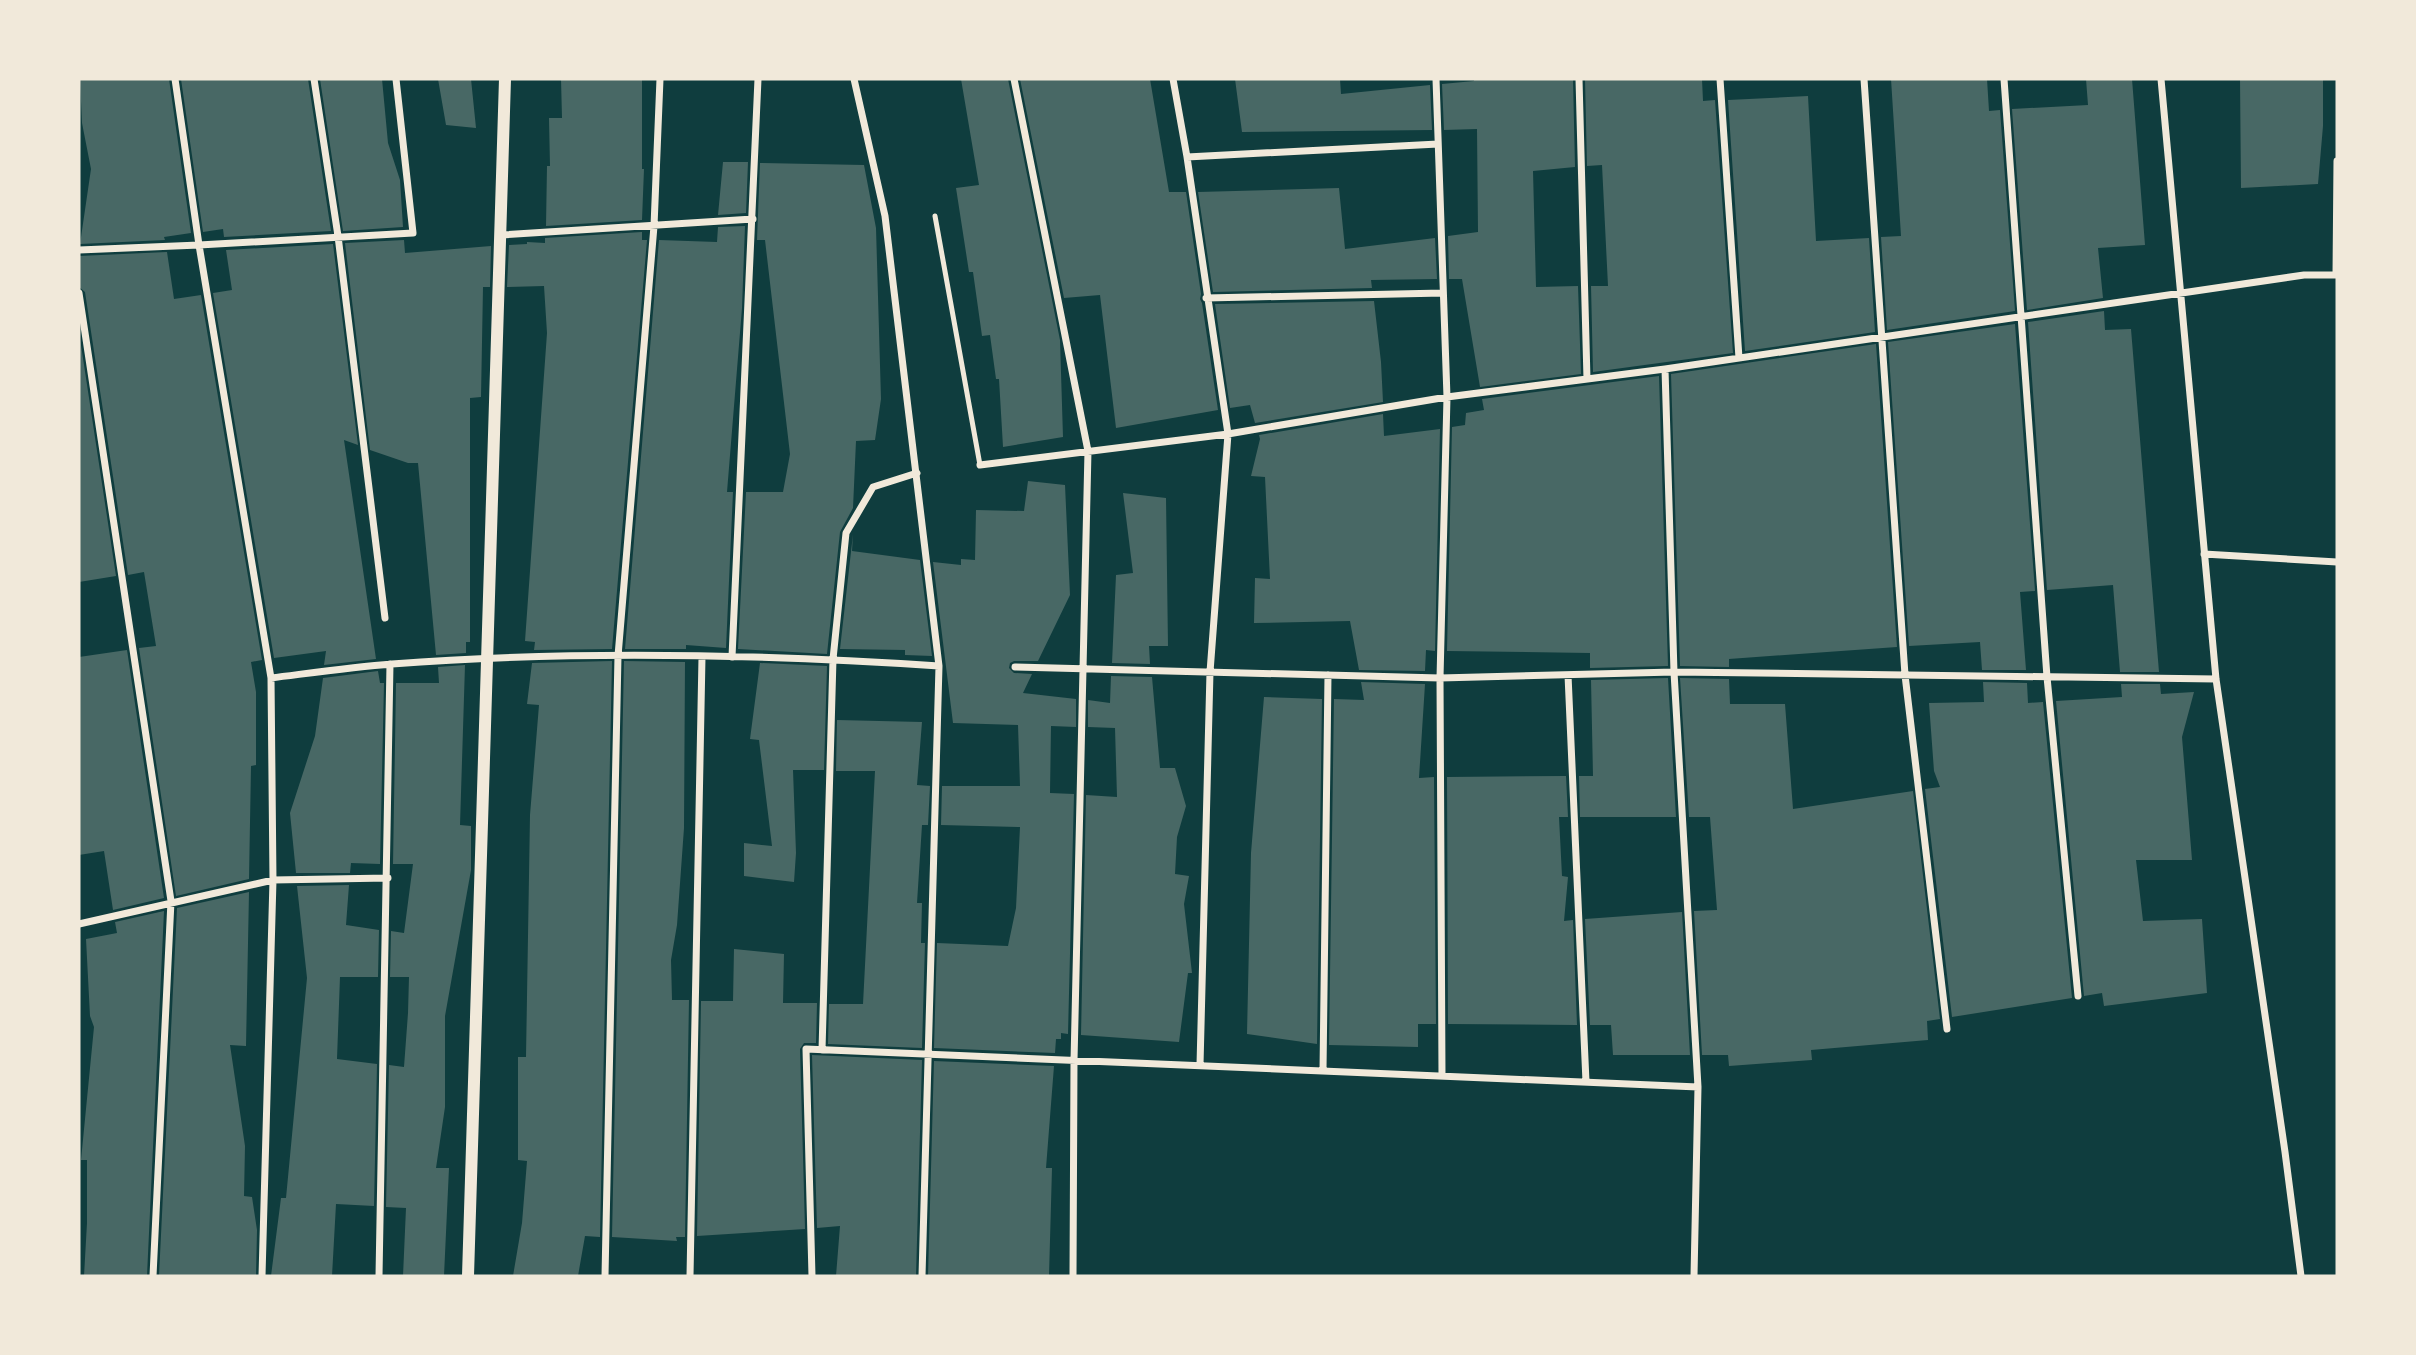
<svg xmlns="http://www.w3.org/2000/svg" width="2416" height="1355" font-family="'Exo 2',sans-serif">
	<rect width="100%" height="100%" fill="#0f3d3e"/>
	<path fill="#486865" d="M80,79h89l22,154 -27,4 1,3 -85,4 11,-75 -9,-46z
		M181,79h127l23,152 -107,6 -1,-8 -20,3z
		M320,79h62l6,64 12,37 3,47 -60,4z
		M438,79h33l5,49 -30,-3z
		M561,79h81v90h2l-2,51 -96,6 1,-60h3l-1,-48h13z
		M961,79h47l52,261 3,97 -60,10 -4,-68h-3l-6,-44 -8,1 -9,-64h-4l-13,-84 23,-3z
		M1020,79h130l19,113h17l15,102 -1,5 2,4 16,107 -102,18 -16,-133 -36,3z
		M1235,79h105l1,15 89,-9 2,45 -190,2z
		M1474,79h99l2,88 -42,4 3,116 42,-1 3,88 -101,13 -18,-108h-13l-1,-43 30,-4 -1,-103 -33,1 -2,-46 32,-3z
		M1585,79h117l1,22 12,-1 18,253 -140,19 -2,-86h17l-6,-121 -15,1z
		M1891,79h96l2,32 11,-1 15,201 -128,19 -6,-93 20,-1z
		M2086,79h46l13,166 -47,3 5,50 -76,12 -15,-201 76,-4z
		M2240,79h83v47l-5,58 -77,4z
		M1808,96l8,145 53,-3 6,94 -130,19 -17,-251z
		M723,162h25l-2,51 -28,2z
		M760,163l104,2 12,63 5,171 -6,41 -19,1 -3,67 -13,24 -13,122 -89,-5 8,-157h37l7,-38 -25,-214h-8z
		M1339,188l6,61 90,-11 2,41 -66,1 1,8 -159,4 -15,-100z
		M745,226l-3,82 -15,184h6l-7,156 -40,-3v4h-61l34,-409 58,2 1,-15z
		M642,232v8h5l-35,409 -78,1 1,-8 -10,-1 22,-308 -3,-47 -37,1 2,-42 18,-1v-2l18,1v-5z
		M404,240l1,13 86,-7 -1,41h-7l-2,110 -11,1v244h-4v11l-30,2 -18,-192h-10l-38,-13 -25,-207z
		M333,244l25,201 -14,-5 32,219 -52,6 2,-14 -52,7 -61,-365 19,-3 -6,-40z
		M167,252l7,47 27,-4 61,365 -11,2 5,30v73l-5,1 -2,113 -73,17 -37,-248 17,-2 -12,-74 -16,3 -43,-283 -6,-5v-31z
		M1374,301l7,61 2,40 -128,21 -5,-18 -20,3 -15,-104z
		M2104,311l1,19 26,-1 28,343h-39l-7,-87 -66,5 -19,-268z
		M2015,324l20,267 -15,1 6,78h-44l-2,-28 -71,4 -21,-304z
		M79,332l37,244 -37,6z
		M1876,344l21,303 -168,12v8l-49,-1 -9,-292z
		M1659,376l9,290 -78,2v-15l-143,-2 5,-224 13,-2 1,-12 18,-3 -2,-11z
		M1383,414l1,22 56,-7 -5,222 -9,-1 -1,21 -66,-1 -9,-49 -96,2 1,-45 15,1 -5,-102 -14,-1 9,-37 -1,-4z
		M1028,481l37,4 5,110 -32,66h-24l-4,2 -1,5 5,5 18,1 -9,19 53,6v28l-25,-1 -1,67 24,1 -6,240 -7,-1v6h-5l-1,14 -121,-5 3,-105 71,3 8,-38 4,-81 -79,-2 1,-39h78l-2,-61 -65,-2 -20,-161 28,3v-6l14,1 1,-50 48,1z
		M1123,493l43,5 2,148h-19l1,18 -38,-1 4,-88 17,-2z
		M853,534l-1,17 68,9 12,96 -27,-1v-5l-65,-1z
		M127,650l37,248 -51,12 -9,-59 -25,4v-198z
		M612,661l-12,576 -15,-1 -7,40h-65l9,-53 5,-62 -9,-1v-103h8l4,-242 9,-110 -12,-1 5,-41z
		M624,661l61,1 -1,166 -7,97 -6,35 1,40h17l-4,237h-9l1,4 -65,-4z
		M760,663l67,3 -3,104h-31l3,83 -2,29 -50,-6v-33l28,3 -13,-106 -9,-1z
		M465,665l-5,160 11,1v44l-26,146v91l-9,61h13l-5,108h-41l3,-68 -20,-1 3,-142 15,2 4,-54 1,-36h-19l1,-46 13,2 9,-69h-20l3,-181h43l-1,-16z
		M378,671l2,12h4l-4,181 -29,-1 -1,10h-54l-6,-60 25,-77 8,-58z
		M1111,676l41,1 8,91h15l11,38 -9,31 -2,37 14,2 -5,28 8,69h-4l-9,69 -98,-7 5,-240 31,2 -2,-69 -27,-1v-27l22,3z
		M1668,678l8,139h-96l-1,-41h14l-2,-96z
		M1680,678l49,1 1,25h55l8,105 120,-18 27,228 -13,2 1,19 -117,10 1,10 -83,6 -1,-11h-26l-8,-144 23,-1 -7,-93h-21z
		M1361,682l64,2 -6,94 15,-1 2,247h-18v23l-89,-2 5,-346 30,1z
		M1983,682l44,1 1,20 15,-1 29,296 -120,19 -27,-228 15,-2 -6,-16 -5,-68 55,-1z
		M2121,684h39l1,10 33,-2 -12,45 10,123h-56l7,61 59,-2 5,74 -103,13 -2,-13 -18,3 -28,-295 66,-4z
		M1264,697l58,2 -5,345 -70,-10 4,-181z
		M837,720l85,2 -5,63 13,1 -2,39h-6l-5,78h5l-1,40h4l-3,105 -94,-4 1,-40h34l12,-233h-39z
		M1566,776l2,41h-9l3,59 6,1 -4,44 9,-1 4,105 -129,-1 -1,-247z
		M349,885l-3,40 33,5 -1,47h-38l-3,82 40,5 -3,142 -38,-2 -4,72h-61l10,-78h5l21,-220 -10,-92z
		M249,892l-3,154 -16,-1 15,101 -1,50 8,1 5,33 -1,46h-97l18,-368z
		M164,911l-17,365h-63l3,-53v-63h-6l13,-133 -4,-11 -4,-77 31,-6 -2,-11z
		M1682,912l8,143h-77l-2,-30h-21l-5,-106z
		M734,949l50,5 -1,49h34l-1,40h-12l-4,6 5,180 -108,7 4,-235h32z
		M812,1055l110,5 -6,216h-80l4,-50 -23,2z
		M934,1061l120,5 -8,102h6l-3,108h-121z"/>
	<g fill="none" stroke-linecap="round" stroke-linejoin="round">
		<path stroke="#f1e9da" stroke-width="5" d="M935,216l45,249"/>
		<path stroke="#f1e9da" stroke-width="7" d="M175,79l24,166 72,433 2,202 -11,396
			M314,79l24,157 47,382
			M854,79l31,137 54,450 -17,610
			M1014,79l74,372 -14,610 -1,215
			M1173,79l14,78 41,277 -18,238 -10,393
			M1436,79l11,318 -7,281 2,398
			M1579,79l8,300
			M1720,79l19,279
			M1864,79l41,596 42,354
			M2004,79l43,598 31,319
			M2161,79l55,600 69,473 16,124
			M1187,157l251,-13
			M501,235l252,-16
			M79,250l120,-5 214,-12 -17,-154
			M2336,275l1,-114
			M79,293l92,608 -18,375
			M1206,298l237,-5
			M1665,369l9,303 24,415 -4,189
			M980,465l248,-31 219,-37 218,-28 639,-94h33
			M2204,554l133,8
			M732,657l26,-578
			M1015,667l425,11 234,-6 542,7
			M1568,675l18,407
			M271,678c40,-5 81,-11 121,-14 182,-14 366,-10 547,2
			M79,924l194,-44 115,-2
			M822,1050l11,-391 13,-126 27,-46 44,-14
			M1323,1071l5,-396
			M379,1276l11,-612
			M605,1276l13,-620 36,-430 6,-147
			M690,1276l12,-619
			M812,1276l-6,-227 892,38"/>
		<path stroke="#f1e9da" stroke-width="12" d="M468,1276l37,-1197"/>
	</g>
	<rect width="2416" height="1355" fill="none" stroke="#f1e9da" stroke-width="161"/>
</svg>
